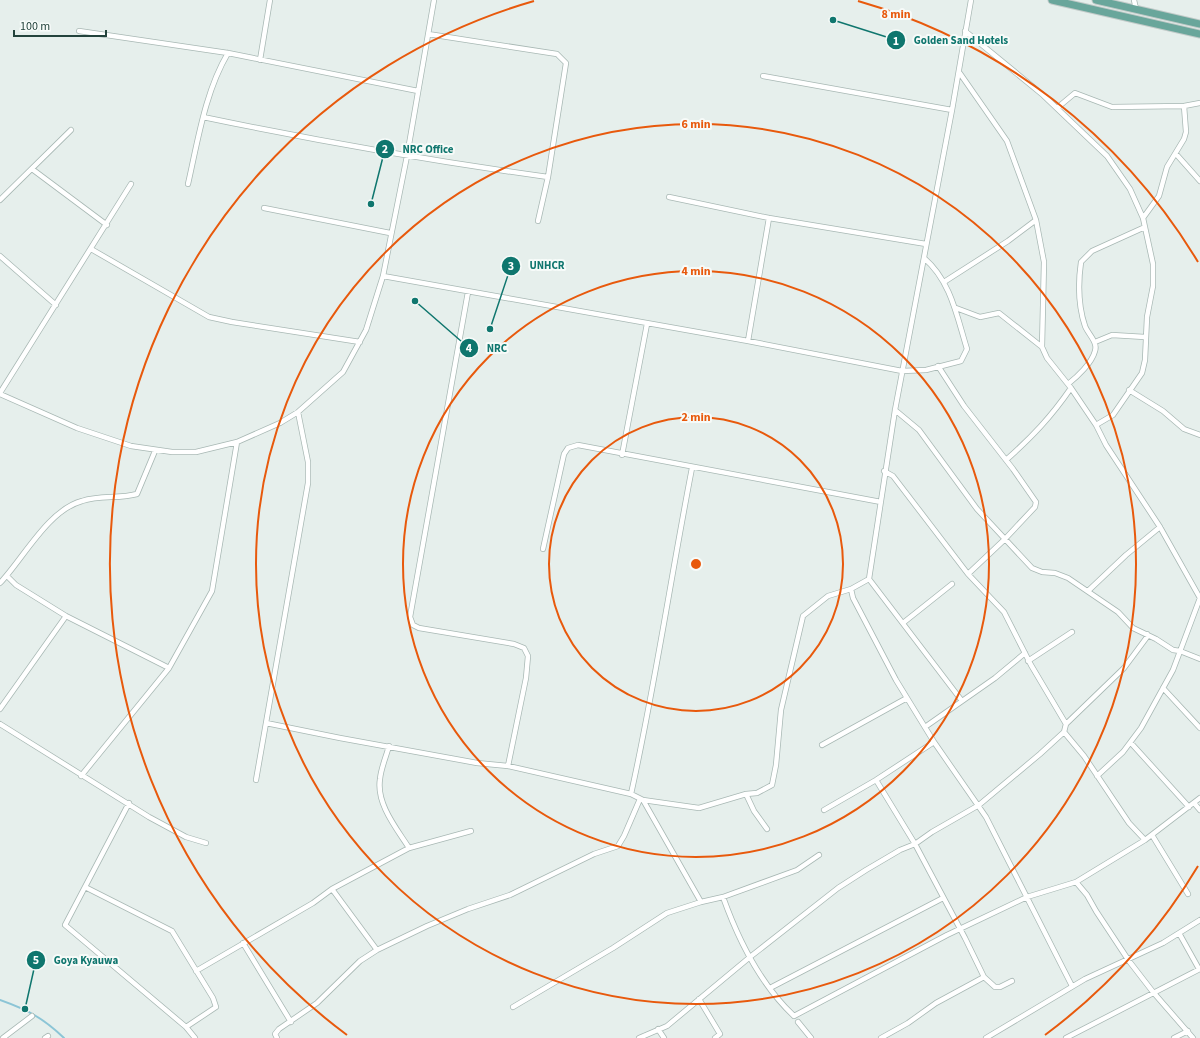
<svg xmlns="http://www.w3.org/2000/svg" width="1200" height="1038" font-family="'Source Sans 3',sans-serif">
	<rect width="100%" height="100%" fill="#e6efec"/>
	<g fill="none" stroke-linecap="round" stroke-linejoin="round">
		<path stroke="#8cc5d6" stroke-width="2" d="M0,1000c28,10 43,18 64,38"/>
		<g stroke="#a8b8b4" stroke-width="6">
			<path id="street" d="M971,0l-19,110 -57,300 -26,169 -18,10 2,9 43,82 38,62 52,75 86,169
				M1134,0l2,9
				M79,31l149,22 190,38
				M965,31l78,64 64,61 23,33 13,29 10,46v22l-6,31 -2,43 -3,13 -29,42 -17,10
				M428,34l129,20 9,9 -18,114 -10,44
				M260,60l10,-60
				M959,72l48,69 29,79 8,42 -2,85 5,11 24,30 25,37 10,20 54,82 40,71
				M763,76l189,34
				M1057,108l18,-15 37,14 72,-1 16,-3
				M203,117c115,24 229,44 345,60
				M1176,154l24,27
				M32,169l75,56
				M188,184c10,-44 17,-92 40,-131
				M669,197l100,21 157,26
				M0,200l71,-70
				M264,208l126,25
				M1143,218l16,-22 8,-29 17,-28 2,-7 -2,-26
				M91,249l118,68 23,5 128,20
				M0,256l56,49
				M383,276l365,65 154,30 24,-1 35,-9 6,-12c-10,-32 -16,-68 -43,-91
				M944,282l64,-41 28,-21
				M468,292l-58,325 3,8 6,3 95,16 10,4 4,8 -2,22 -18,88
				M956,308l24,9 19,-4 43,34
				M748,341l21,-123
				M1095,342l17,-7 33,2
				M938,366l26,40 49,63 23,33 -1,5 -31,33 -36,34
				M1068,384c9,-7 24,-21 27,-33 3,-9 -7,-17 -10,-25 -7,-21 -7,-43 -4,-64l11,-11 53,-24
				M1129,390l34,21 21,18 16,6
				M0,393l131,-209
				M0,394l77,34 54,18 41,6h24l41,-10 43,-19 18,-11 45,-40 23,-42 17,-54 24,-120 27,-156
				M895,410l24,20 58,79 55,59 10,4 13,1 13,5 50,34 15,16 23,11 17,11 7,1 20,8
				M622,455l25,-131
				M1006,460c26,-23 45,-43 65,-72
				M884,471l9,5 75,98 36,38 27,53 35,59
				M543,549l21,-95 4,-6 10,-3 303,57
				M7,576l9,9 50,31 103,52
				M869,579l93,122
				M0,583c23,-24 48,-73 82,-82 18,-6 37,-2 55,-7l18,-43
				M1088,591l38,-36 34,-28
				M903,623l49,-39
				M1028,661l44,-29
				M1163,688l37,40
				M0,709l66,-93
				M266,723l74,15 137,25 31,3 123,28 12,6 58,102
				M0,724l149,93 37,20 20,6
				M925,727l70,-49 30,-25
				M1064,732l20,24 45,67 16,17
				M1131,743l58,64
				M822,745l85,-47
				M389,746c-3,11 -8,22 -9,33 -4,25 17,50 29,69
				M81,776l88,-108 43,-77 25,-149
				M1097,776l26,-24 18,-24 32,-58 27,-72
				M256,780l52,-297v-21l-10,-50
				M876,780l39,64 50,94 19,39 11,10h5l12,-6
				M631,794c24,-108 40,-218 61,-326
				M746,794l8,17 13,18
				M643,800l56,8 47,-14 11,-1 15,-8 4,-20 5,-55 22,-94 25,-20 23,-7
				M129,803l-64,122 121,102
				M1194,803l6,7
				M824,810l52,-30 58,-38
				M1152,835l36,59
				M1076,882l11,13 9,16 33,50 24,31 40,46
				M85,887l87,44 41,67 3,9 -30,20 9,11
				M332,889l45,61
				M723,897c15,42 38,88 71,119l153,-81 80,-38 49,-15 69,-42 55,-42
				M1179,933l20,36
				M243,943l48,79
				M196,971l117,-68 19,-14 77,-41 62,-17
				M770,988l173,-90
				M699,999l21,35 -5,4
				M513,1007l100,-59 54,-35 34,-11 22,-5 74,-27 22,-15
				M798,1022l13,16
				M658,1029l6,9
				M3,1038l29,-22
				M45,1038l3,-2
				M277,1038l-2,-4 4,-5 38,-26 43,-42 17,-11 50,-24 41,-17 42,-14 84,-41 24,-8 6,-10 16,-37
				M639,1038l28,-12 83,-69 88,-69 28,-18 34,-20 15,-6 17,-12 47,-27 61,-51 24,-22 2,-8 58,-56 23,-31v-3
				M881,1038l27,-15 28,-20 48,-26
				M986,1038l99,-59 78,-36 37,-23
				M1066,1038l134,-69
				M1174,1038l14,-7"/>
		</g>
		<g stroke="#c1cac8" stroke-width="9">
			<path id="primary" d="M1052,0l148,34
				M1096,0l104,24"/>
		</g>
		<use href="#street" stroke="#fff" stroke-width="4.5"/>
		<use href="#primary" stroke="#69a69b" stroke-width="7"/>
	</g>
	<g fill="none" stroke="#e8590c" stroke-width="2">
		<circle cx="696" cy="564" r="147"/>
		<circle cx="696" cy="564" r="293"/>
		<circle cx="696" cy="564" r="440"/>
		<path d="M1198 866A586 586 0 0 1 1045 1035M347 1035A586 586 0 0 1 534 1M858 1A586 586 0 0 1 1198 262"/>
	</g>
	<circle cx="696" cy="564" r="6" fill="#e8590c" stroke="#f7fbf9" stroke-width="2"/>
	<g font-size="12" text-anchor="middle" font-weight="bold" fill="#e8590c" stroke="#f7fbf9" stroke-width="4" stroke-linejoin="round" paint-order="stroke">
		<text x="896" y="18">8 min</text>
		<text x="696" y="128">6 min</text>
		<text x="696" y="275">4 min</text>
		<text x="696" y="421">2 min</text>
	</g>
	<path fill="none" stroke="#0f766e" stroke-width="1.5" d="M833 20L896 40M371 204L385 149M490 329L511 266M415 301L469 348M25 1009L36 960"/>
	<g fill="#0f766e" stroke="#f7fbf9" stroke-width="1.5">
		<circle cx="833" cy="20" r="4"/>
		<circle cx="371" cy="204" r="4"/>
		<circle cx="490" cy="329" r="4"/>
		<circle cx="415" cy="301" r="4"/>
		<circle cx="25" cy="1009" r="4"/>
		<circle cx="896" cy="40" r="10"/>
		<circle cx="385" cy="149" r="10"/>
		<circle cx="511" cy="266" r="10"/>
		<circle cx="469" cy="348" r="10"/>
		<circle cx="36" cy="960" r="10"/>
	</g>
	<g font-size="12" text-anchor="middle" font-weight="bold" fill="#fff">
		<text x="896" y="45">1</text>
		<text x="385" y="153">2</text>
		<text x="511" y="270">3</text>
		<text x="469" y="352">4</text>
		<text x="36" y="964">5</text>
	</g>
	<g font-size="11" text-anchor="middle" font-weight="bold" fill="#0f766e" stroke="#f7fbf9" stroke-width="4" stroke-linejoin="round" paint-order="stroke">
		<text x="961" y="44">Golden Sand Hotels</text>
		<text x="428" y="153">NRC Office</text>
		<text x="547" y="269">UNHCR</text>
		<text x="497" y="352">NRC</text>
		<text x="86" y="964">Goya Kyauwa</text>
	</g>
	<path d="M14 30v6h92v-6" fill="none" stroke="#23433c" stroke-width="2"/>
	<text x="20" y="30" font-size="12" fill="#23433c" stroke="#f7fbf9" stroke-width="3" paint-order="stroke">100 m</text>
</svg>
